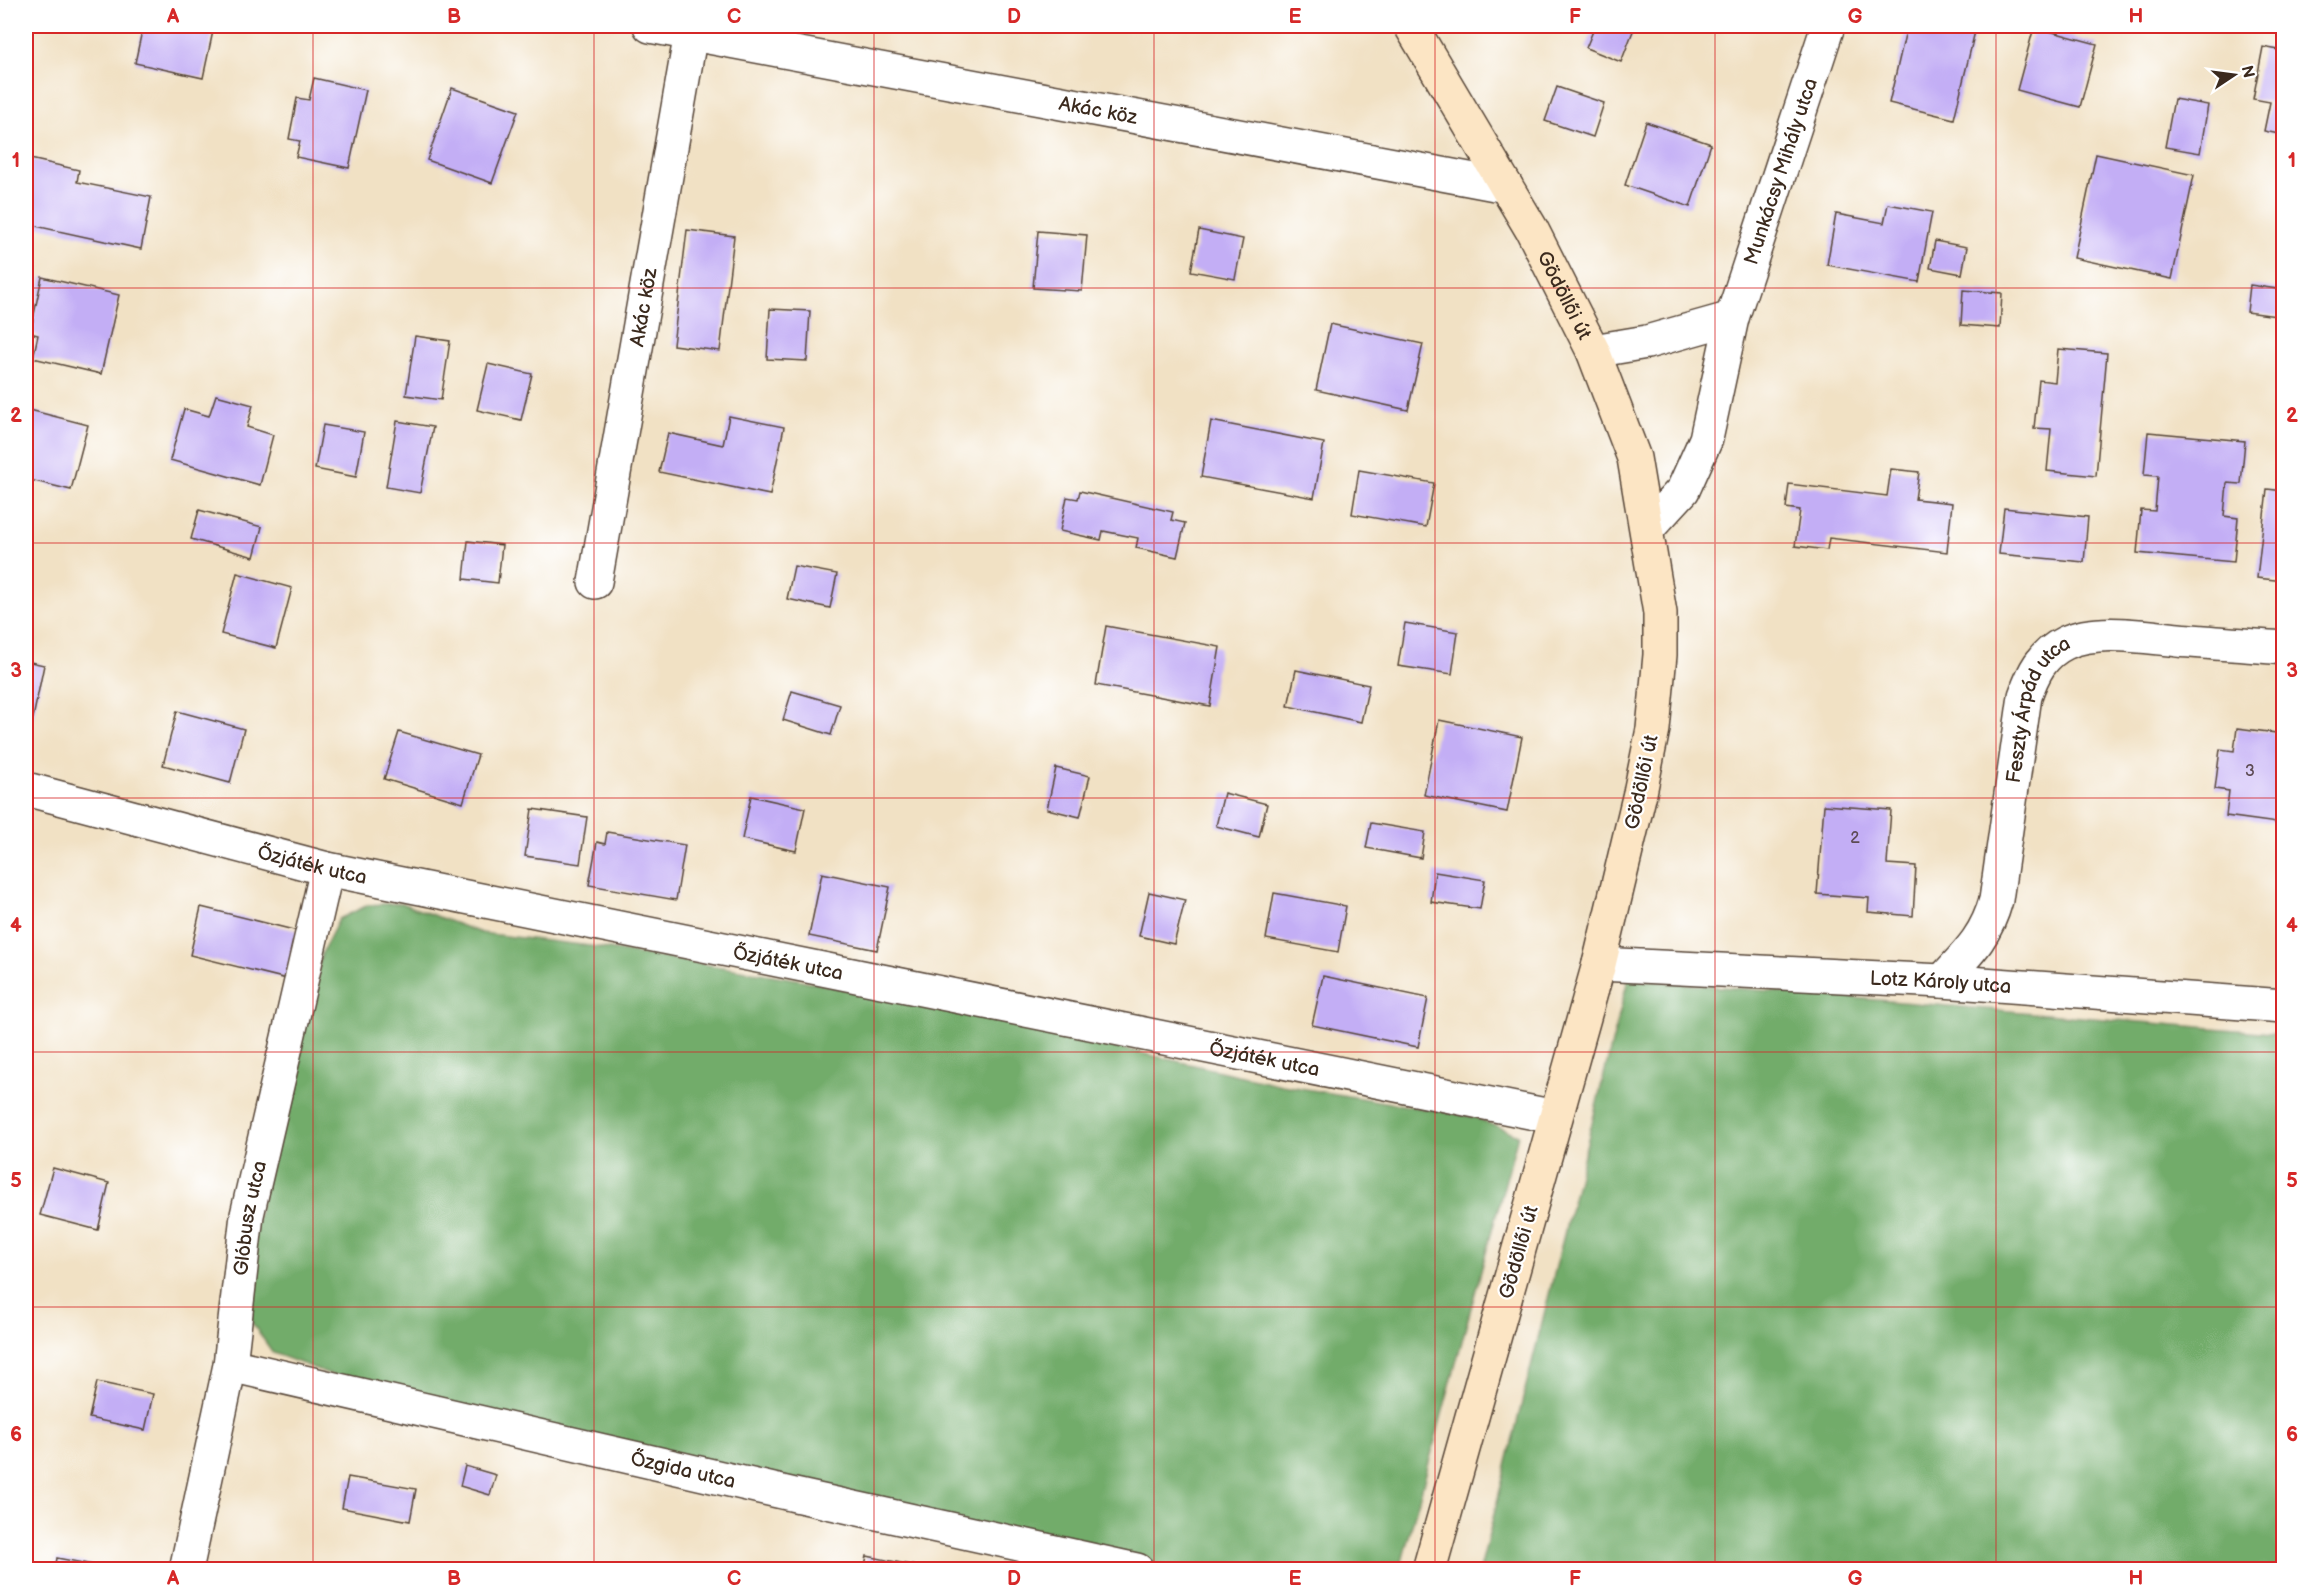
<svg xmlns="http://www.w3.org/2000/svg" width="2309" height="1595" font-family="'Balsamiq Sans',sans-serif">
	<rect width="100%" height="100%" fill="#fff"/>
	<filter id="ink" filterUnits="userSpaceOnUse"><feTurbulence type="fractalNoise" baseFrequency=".0167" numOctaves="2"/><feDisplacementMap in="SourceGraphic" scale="12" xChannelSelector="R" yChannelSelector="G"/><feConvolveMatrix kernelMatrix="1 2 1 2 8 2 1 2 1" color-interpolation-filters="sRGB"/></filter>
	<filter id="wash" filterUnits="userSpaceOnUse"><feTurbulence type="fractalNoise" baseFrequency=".008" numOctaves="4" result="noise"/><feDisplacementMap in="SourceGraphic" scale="24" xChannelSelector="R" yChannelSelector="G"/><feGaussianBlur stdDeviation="1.35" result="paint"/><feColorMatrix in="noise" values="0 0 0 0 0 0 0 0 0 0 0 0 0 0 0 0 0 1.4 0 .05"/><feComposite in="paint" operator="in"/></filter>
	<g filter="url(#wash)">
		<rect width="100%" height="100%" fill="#f1e1c4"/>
		<path fill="#72ac6b" stroke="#566b44" stroke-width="1.5" d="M401,903l80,30 109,13 206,33 221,46 265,60 192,32 44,18 -118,434h-219l-151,-29 -695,-164 -62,-23 -21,-30 -6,-58 76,-312 17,-34 29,-14z
			M1628,979l655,55v535l-803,1z"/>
		<g id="blocks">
			<path fill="#c3aef5" d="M143,26h44l26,5 -10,47 -68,-15z
				M1595,26h40l-14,36 -35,-14z
				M1907,26l69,1 -22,92 -65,-16z
				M2034,27l63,17 -17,63 -63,-17z
				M2280,43h4v92l-20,-4 6,-29 -17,-3 10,-52 16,3z
				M314,78l52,12 -17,78 -53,-11 4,-16 -11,-2 8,-41 12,2z
				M1557,87l47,16 -11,34 -48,-16z
				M452,88l66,23 -26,72 -65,-23z
				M2174,99l34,6 -8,48 -35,-6z
				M1646,122l65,22 -21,63 -65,-22z
				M2096,154l98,21 -22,104 -98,-21z
				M26,158l53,12 -2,12 74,15 -10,52 -115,-25z
				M1888,204l44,8 -13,70 -92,-17 9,-51 48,9z
				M687,230l47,6 -14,115 -47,-6z
				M1199,230l44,9 -8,40 -44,-8z
				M1038,231l49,4 -5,56 -49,-3z
				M1935,241l32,6 -5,27 -32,-6z
				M42,277l77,18 -18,79 -68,-16 5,-23 -8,-2z
				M2250,285l34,5v27l-37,-5z
				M1963,290l39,3 -2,35 -39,-3z
				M770,309l40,2 -3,50 -40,-2z
				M1330,324l93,20 -15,66 -92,-20z
				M415,336l35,5 -9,59 -35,-5z
				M2058,349l49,4 -11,123 -49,-5 4,-42 -17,-1 5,-48 16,2z
				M488,364l44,10 -11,46 -44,-10z
				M216,395l37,10 -6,22 26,8 -13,50 -90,-25 14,-51 25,7z
				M26,409l62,16 -17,65 -45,-11z
				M729,416l55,11 -14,68 -111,-23 9,-39 55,12z
				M397,421l36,6 -13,66 -34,-6z
				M1211,421l113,22 -10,55 -113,-21z
				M323,425l41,7 -8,45 -41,-8z
				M2148,432l97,9 -4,43 -14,-1 -3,33 14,2 -4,44 -97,-9 4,-43 14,1 3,-35 -14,-1z
				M1891,469l28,3 -4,27 37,4 -5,49 -118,-14 -2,12 -32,-4 5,-36 -14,-2 3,-24 98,12z
				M1359,470l75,13 -8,44 -74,-13z
				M2267,489l17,2v90l-27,-3z
				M1080,491l93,21 -2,8 14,3 -8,34 -41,-9 2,-10 -35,-7 -2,9 -41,-9 7,-34 11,2z
				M2004,508l84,9 -4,45 -85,-8z
				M199,510l63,17 -8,30 -63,-18z
				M468,541l34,4 -4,38 -34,-4z
				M794,566l43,8 -7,34 -43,-9z
				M237,573l55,15 -16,60 -55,-14z
				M1405,623l53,9 -6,42 -54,-8z
				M1106,626l114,21 -10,59 -114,-21z
				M26,661l18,4 -11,53 -7,-2z
				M1296,670l73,15 -8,37 -73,-16z
				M792,691l48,14 -9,30 -48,-15z
				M177,711l67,18 -14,54 -67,-18z
				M1439,720l83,17 -15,75 -83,-17z
				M2237,728l47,6v90l-58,-8 3,-25 -14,-2 5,-40 14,2z
				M399,732l79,23 -15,48 -79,-24z
				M1056,768l34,8 -10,41 -33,-8z
				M1224,793l43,11 -8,33 -43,-11z
				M751,796l54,12 -9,43 -54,-12z
				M1824,805l67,5 -4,54 29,2 -3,50 -45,-4 1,-14 -52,-4z
				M532,809l55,8 -7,47 -55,-8z
				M1371,823l54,9 -4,26 -55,-10z
				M607,832l78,13 -9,55 -87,-15 8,-43 8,2z
				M1435,872l50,8 -5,29 -49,-7z
				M822,873l68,14 -13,63 -68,-14z
				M1149,892l36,8 -11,44 -35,-8z
				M1274,893l72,13 -8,46 -72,-13z
				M201,907l97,24 -11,48 -97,-24z
				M1323,976l105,22 -10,49 -106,-22z
				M53,1168l56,15 -11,47 -58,-15z
				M97,1382l56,12 -8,36 -56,-12z
				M465,1466l31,9 -6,20 -30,-9z
				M348,1477l68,12 -6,32 -68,-13z
				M867,1556l59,12v2h-62z
				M57,1558l52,10v2h-54z"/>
		</g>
	</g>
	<g filter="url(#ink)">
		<use href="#blocks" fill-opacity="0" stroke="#564537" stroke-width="1.5"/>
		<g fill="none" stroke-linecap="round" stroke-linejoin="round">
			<g stroke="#564537" stroke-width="36">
				<g id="minor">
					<path id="s1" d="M650,26l856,160"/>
					<path d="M1593,351l54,-9 85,-24"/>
					<path id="s2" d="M1648,528l35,-38 23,-51 26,-121 96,-292"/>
					<path id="s3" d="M595,582l96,-549"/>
					<path id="s4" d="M26,789l301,80 1228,248"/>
					<path id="s5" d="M1599,964l343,17 342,25"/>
					<path id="s6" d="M1942,981c25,-27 44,-44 54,-81l29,-204c8,-23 17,-42 40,-53 31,-15 80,-6 113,-3 35,3 70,5 106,8"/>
					<path id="s7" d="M230,1365l565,130 342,75"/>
					<path id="s8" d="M186,1570l44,-205 17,-150 80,-346"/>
				</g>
			</g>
			<g stroke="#564537" stroke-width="36">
				<g id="secondary">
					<path id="s9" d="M1411,26l121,204 61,121 41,107 26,155v42l-7,74 -13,64 -41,171 -170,606"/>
				</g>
			</g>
			<use href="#minor" stroke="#fff" stroke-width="33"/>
			<use href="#secondary" stroke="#fce5c4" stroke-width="33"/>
		</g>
	</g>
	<path fill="none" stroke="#d62828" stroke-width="1.5" stroke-opacity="0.55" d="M313,26v1544M594,26v1544M874,26v1544M1154,26v1544M1435,26v1544M1715,26v1544M1996,26v1544M26,288h2258M26,543h2258M26,798h2258M26,1052h2258M26,1307h2258"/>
	<g text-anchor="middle" stroke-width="4.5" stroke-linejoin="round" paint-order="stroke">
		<g font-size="16" fill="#5d4b54">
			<text x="2250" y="776">3</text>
			<text x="1855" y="843">2</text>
		</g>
		<g font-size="20" fill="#3b2a1e" stroke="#fff">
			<text dy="7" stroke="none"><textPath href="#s1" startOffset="456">Akác köz</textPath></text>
			<text dy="7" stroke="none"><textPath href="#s2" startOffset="386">Munkácsy Mihály utca</textPath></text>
			<text dy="7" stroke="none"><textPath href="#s9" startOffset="310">Gödöllői út</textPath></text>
			<text dy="7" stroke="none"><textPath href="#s3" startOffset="279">Akác köz</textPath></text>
			<text dy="7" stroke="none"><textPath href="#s6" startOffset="297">Feszty Árpád utca</textPath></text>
			<text transform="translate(1641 782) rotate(-78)" y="7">Gödöllői út</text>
			<text dy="7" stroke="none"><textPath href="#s4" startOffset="296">Őzjáték utca</textPath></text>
			<text dy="7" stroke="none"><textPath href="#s4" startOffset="782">Őzjáték utca</textPath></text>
			<text dy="7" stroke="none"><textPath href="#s5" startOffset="342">Lotz Károly utca</textPath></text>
			<text dy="7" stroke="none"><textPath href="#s4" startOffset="1268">Őzjáték utca</textPath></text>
			<text dy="7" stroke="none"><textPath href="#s8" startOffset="358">Glóbusz utca</textPath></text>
			<text transform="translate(1518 1252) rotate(-74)" y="7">Gödöllői út</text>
			<text dy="7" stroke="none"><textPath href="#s7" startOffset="465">Őzgida utca</textPath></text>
		</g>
	</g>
	<rect width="2309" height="1595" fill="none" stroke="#fff" stroke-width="66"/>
	<g transform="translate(2234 75) rotate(77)" stroke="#ffffff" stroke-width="4.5" paint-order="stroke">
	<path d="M0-4.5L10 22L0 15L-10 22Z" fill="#3b2a1e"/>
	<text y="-9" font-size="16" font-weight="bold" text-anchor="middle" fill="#3b2a1e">N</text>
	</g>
	<rect x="33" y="33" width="2243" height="1529" fill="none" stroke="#d62828" stroke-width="2"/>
	<g font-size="20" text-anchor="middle" font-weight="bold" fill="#d62828">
		<text x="173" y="23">A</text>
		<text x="454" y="23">B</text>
		<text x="734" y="23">C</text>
		<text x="1014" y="23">D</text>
		<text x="1295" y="23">E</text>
		<text x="1575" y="23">F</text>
		<text x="1855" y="23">G</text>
		<text x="2136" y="23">H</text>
		<text x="16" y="167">1</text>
		<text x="2292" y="167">1</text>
		<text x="16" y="422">2</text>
		<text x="2292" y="422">2</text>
		<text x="16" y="677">3</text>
		<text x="2292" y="677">3</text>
		<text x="16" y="932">4</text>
		<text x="2292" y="932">4</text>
		<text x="16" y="1187">5</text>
		<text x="2292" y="1187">5</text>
		<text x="16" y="1441">6</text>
		<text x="2292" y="1441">6</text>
		<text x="173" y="1585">A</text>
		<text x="454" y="1585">B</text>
		<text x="734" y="1585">C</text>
		<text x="1014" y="1585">D</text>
		<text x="1295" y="1585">E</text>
		<text x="1575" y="1585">F</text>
		<text x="1855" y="1585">G</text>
		<text x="2136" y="1585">H</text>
	</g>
</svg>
